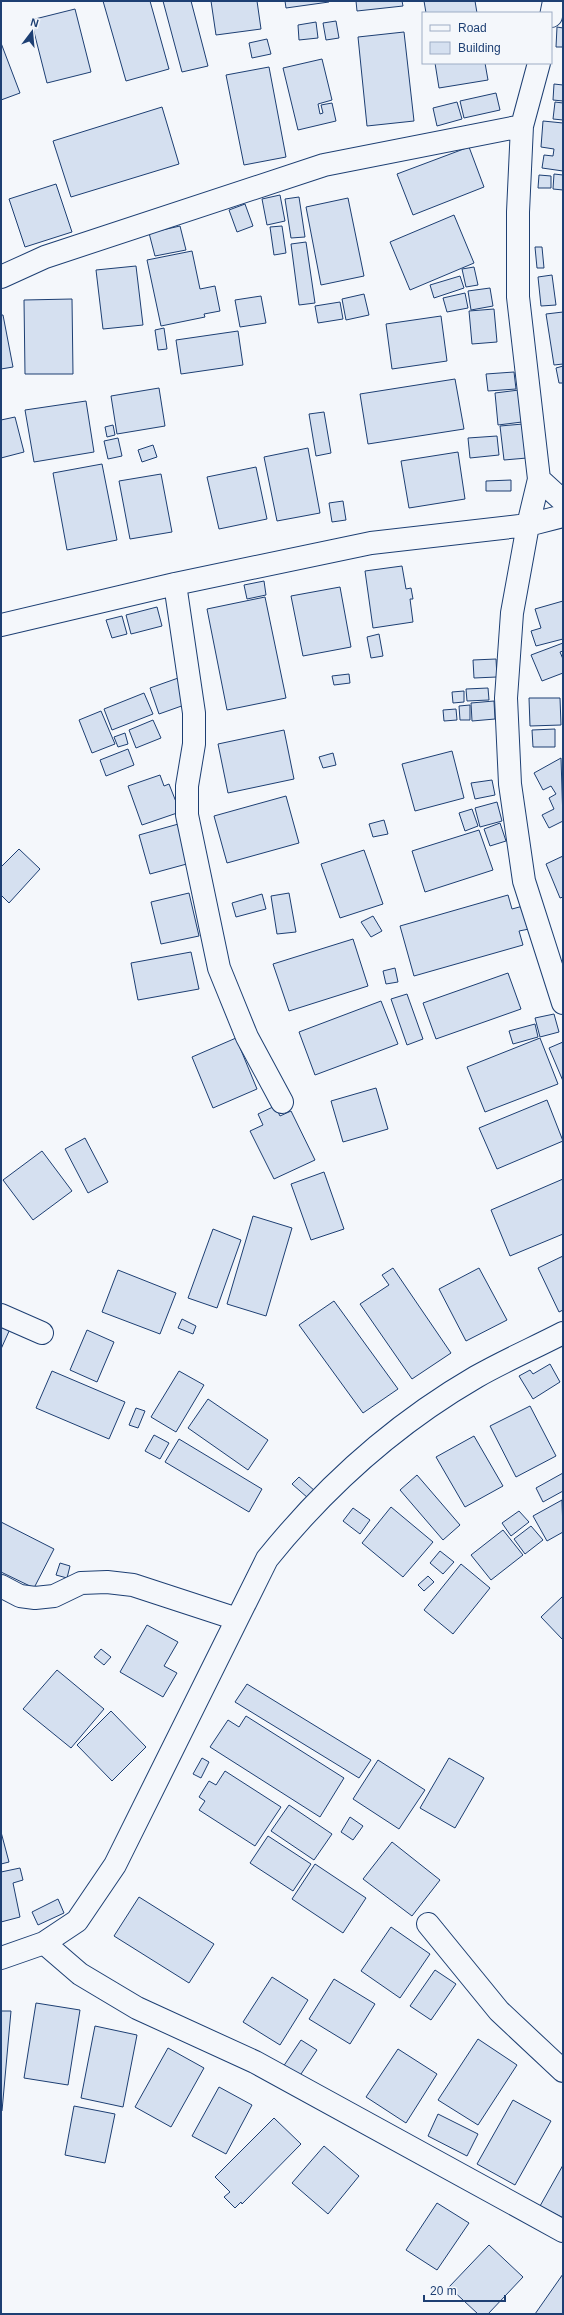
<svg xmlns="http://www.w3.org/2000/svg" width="564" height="2315" font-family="Helvetica,sans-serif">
	<rect width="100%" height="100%" fill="#f4f7fb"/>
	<path fill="#d5e0f0" stroke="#1d3f73" d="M103,1h47l19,68 -43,12z
		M163,1h28l17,65 -26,6z
		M211,1h46l4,28 -45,6z
		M285,1h44v1l-43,6z
		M356,1h46l1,5 -46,5z
		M424,1h51l2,12h-51z
		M75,9l16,63 -44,11 -16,-63z
		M336,21l3,17 -13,2 -3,-17z
		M316,22l2,16 -19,2 -1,-15z
		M557,27l6,1v19h-7z
		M404,32l10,89 -47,5 -9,-89z
		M267,39l4,15 -19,4 -3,-15z
		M1,43l19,50 -19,7z
		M322,59l10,41 -14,4 2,10 3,-1 -2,-8 11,-2 4,18 -38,9 -15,-62z
		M435,63h50l3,17 -49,8z
		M269,67l17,90 -42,8 -18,-90z
		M554,84l9,1v16l-10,-1z
		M496,93l4,17 -36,8 -4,-17z
		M457,102l5,17 -25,7 -4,-18z
		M555,102l8,1v17l-10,-1z
		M162,107l17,57 -108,33 -18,-56z
		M543,121l20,2v48l-21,-3 2,-13 9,1 1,-7 -13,-2z
		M469,147l15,40 -71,28 -16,-41z
		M554,174l9,1v15l-10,-1z
		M539,175l12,1v12h-13z
		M56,184l16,48 -47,15 -16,-48z
		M280,195l5,26 -18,4 -5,-26z
		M299,197l6,40 -14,1 -6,-39z
		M348,198l16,78 -43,9 -15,-78z
		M245,204l8,22 -16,6 -8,-22z
		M454,215l20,48 -64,27 -20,-48z
		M180,226l6,24 -31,6 -6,-23z
		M282,226l4,27 -12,2 -4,-28z
		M306,242l9,61 -16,2 -8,-61z
		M535,247h7l2,21h-7z
		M192,251l8,38 15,-3 5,25 -16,3 1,3 -44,9 -14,-66z
		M136,266l7,59 -40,4 -7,-59z
		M474,267l4,18 -12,2 -4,-18z
		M552,275l4,30 -15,1 -3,-29z
		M460,276l4,12 -30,10 -4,-13z
		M490,288l3,18 -22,4 -3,-19z
		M465,293l3,15 -21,4 -4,-14z
		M364,294l5,21 -23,5 -4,-21z
		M261,296l5,27 -26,4 -5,-27z
		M72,299l1,75h-48l-1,-74z
		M340,302l3,17 -25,4 -3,-17z
		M494,309l3,33 -25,2 -3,-33z
		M563,312v52l-9,1 -8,-51z
		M1,315h2l10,52 -12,2z
		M441,316l6,45 -55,8 -6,-45z
		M164,328l3,21 -9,1 -3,-20z
		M238,331l5,34 -62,9 -5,-34z
		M563,366v17h-4l-3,-15z
		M514,372l2,17 -28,2 -2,-17z
		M455,379l9,50 -96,15 -8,-50z
		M159,388l6,38 -48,8 -6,-38z
		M519,390l3,32 -24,3 -3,-32z
		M86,401l8,51 -60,10 -9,-52z
		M324,412l7,41 -15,3 -7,-42z
		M15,417l9,35 -23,6v-38z
		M523,424l4,34 -23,2 -4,-34z
		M113,425l2,10 -8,2 -2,-10z
		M497,436l2,19 -29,3 -2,-20z
		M118,438l4,18 -14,3 -4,-18z
		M153,445l4,12 -15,5 -4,-12z
		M308,448l12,65 -43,8 -13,-64z
		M458,452l7,47 -56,9 -8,-47z
		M102,464l15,76 -50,10 -14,-77z
		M256,467l11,52 -48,10 -12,-52z
		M161,474l11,58 -42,7 -11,-58z
		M511,480v11h-25v-10z
		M343,501l3,19 -14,2 -3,-19z
		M402,566l4,23 5,-1 2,11h-3l3,23 -40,6 -8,-57z
		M264,581l2,14 -19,4 -3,-14z
		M340,587l11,60 -48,9 -12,-60z
		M265,597l21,101 -59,12 -20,-101z
		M563,601v38l-27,7 -5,-15 10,-3 -6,-19z
		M157,607l5,19 -31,8 -5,-19z
		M122,616l5,18 -15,4 -6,-18z
		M379,634l4,22 -12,2 -4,-21z
		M563,643v8l-3,1 3,7v14l-21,8 -11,-26z
		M496,659l1,18 -23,1 -1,-18z
		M349,674l1,9 -16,2 -2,-9z
		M181,677l9,26 -31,11 -9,-26z
		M488,688l1,12 -22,1 -1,-12z
		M464,691v11l-11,1 -1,-11z
		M144,693l9,21 -41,16 -8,-21z
		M529,698h31l1,27 -31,1z
		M494,701l1,18 -23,2 -1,-18z
		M470,705v15h-10l-1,-14z
		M456,709l1,11 -13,1 -1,-11z
		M101,711l14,33 -23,9 -13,-33z
		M153,720l8,18 -25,10 -7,-18z
		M555,729v18h-22l-1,-17z
		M284,730l10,49 -66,14 -10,-49z
		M125,733l3,11 -10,3 -4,-10z
		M128,749l6,16 -28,11 -6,-16z
		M452,751l12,47 -49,13 -13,-47z
		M333,753l3,12 -13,3 -4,-11z
		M561,758l2,63 -14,7 -7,-13 12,-6 -5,-11 7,-4 -5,-8 -8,4 -9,-17z
		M160,775l4,11 5,-2 11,28 -38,13 -14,-39z
		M492,780l3,15 -20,4 -4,-16z
		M286,796l13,47 -72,20 -13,-47z
		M497,802l5,19 -22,6 -5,-19z
		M472,809l6,17 -13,5 -6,-18z
		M384,820l4,14 -15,3 -4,-13z
		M182,823l12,39 -44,12 -11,-39z
		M500,823l6,18 -16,5 -6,-17z
		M479,830l14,40 -68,22 -13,-41z
		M19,849l21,20 -31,34 -8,-8v-28z
		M364,850l19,54 -43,14 -19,-54z
		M563,856v41l-3,1 -14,-34z
		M189,893l10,43 -38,8 -10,-42z
		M289,893l7,39 -19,2 -6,-38z
		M262,894l4,15 -30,8 -4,-14z
		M508,895l4,14 11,-3 6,23 -10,2 4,14 -109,31 -14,-50z
		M373,916l9,15 -11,6 -10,-15z
		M353,939l15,47 -79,25 -16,-47z
		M191,952l8,37 -61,11 -7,-37z
		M395,968l3,14 -12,2 -3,-13z
		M508,973l13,36 -85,30 -13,-36z
		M407,994l16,45 -16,6 -16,-46z
		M381,1001l17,43 -83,31 -16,-43z
		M554,1014l5,18 -19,5 -5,-19z
		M535,1024l3,13 -25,7 -4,-13z
		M236,1038l21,51 -44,19 -21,-51z
		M540,1038l18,46 -73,28 -18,-45z
		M563,1042v39l-14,-33z
		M376,1088l12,41 -45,13 -12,-41z
		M547,1100l16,41 -66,28 -18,-41z
		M275,1106l5,10 11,-5 24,49 -41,19 -24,-48 13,-6 -5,-11z
		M85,1138l23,44 -20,11 -23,-44z
		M42,1151l30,40 -39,29 -30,-40z
		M324,1172l20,57 -33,11 -20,-56z
		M563,1179v55l-53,22 -19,-46z
		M253,1216l39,12 -26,88 -39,-12z
		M213,1229l28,11 -24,68 -29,-10z
		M563,1256v54l-4,2 -21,-44z
		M393,1268l58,85 -39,26 -52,-75 29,-19 -7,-10z
		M479,1268l28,52 -41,21 -27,-52z
		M118,1270l58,23 -16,41 -58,-22z
		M334,1301l64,88 -35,24 -64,-88z
		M182,1319l14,7 -3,8 -15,-6z
		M1,1326l9,3 -9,20z
		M87,1330l27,12 -17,40 -27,-12z
		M550,1364l10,18 -27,17 -14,-23 11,-6 3,4z
		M52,1371l73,31 -16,37 -73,-31z
		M179,1371l25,14 -28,47 -25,-15z
		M208,1399l60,41 -20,30 -60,-42z
		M530,1406l26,50 -40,21 -26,-51z
		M136,1408l9,3 -7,17 -9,-3z
		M154,1435l15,8 -9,16 -15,-8z
		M474,1436l29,50 -38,21 -29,-50z
		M179,1439l83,50 -13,23 -84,-50z
		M563,1473v18l-20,11 -7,-14z
		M417,1475l43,50 -17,15 -43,-50z
		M299,1477l16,14 -7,7 -16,-14z
		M562,1500l1,32 -16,9 -14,-25z
		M391,1507l42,35 -30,35 -41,-34z
		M353,1508l17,12 -10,14 -17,-13z
		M519,1511l10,11 -18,14 -9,-13z
		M1,1522l53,27 -20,39 -33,-16z
		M531,1526l12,14 -18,14 -11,-15z
		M503,1530l20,25 -32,25 -20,-25z
		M440,1551l14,11 -11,12 -13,-11z
		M60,1563l10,3 -3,12 -11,-3z
		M461,1564l29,24 -37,46 -29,-24z
		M428,1576l6,6 -10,9 -6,-6z
		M563,1596v44l-22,-23z
		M147,1625l31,17 -14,24 13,7 -14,24 -43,-25z
		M101,1649l10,8 -7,8 -10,-8z
		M57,1670l47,39 -33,39 -48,-39z
		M247,1684l124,76 -12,18 -124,-76z
		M111,1711l35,36 -34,34 -35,-36z
		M246,1716l98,62 -24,39 -110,-70 18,-27 11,7z
		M202,1758l7,4 -8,16 -8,-4z
		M449,1758l35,20 -29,50 -35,-20z
		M378,1760l47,30 -26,39 -46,-30z
		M225,1771l56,36 -26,39 -56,-36 6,-9 -6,-4 10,-16 7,4z
		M289,1805l43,29 -18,26 -43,-29z
		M350,1817l13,9 -10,14 -12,-8z
		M1,1832l8,30 -8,2z
		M268,1836l43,28 -18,27 -43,-28z
		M392,1842l48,38 -28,36 -49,-37z
		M315,1864l51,34 -23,35 -51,-34z
		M20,1868l3,12 -10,3 7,34 -19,5v-50z
		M139,1897l75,47 -25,39 -75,-47z
		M58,1899l6,14 -26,12 -6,-13z
		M391,1927l39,27 -30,44 -39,-27z
		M435,1970l21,14 -25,36 -21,-14z
		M272,1977l36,23 -28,45 -37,-23z
		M334,1979l41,25 -25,40 -41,-25z
		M36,2003l44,7 -12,75 -44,-7z
		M1,2011h10l-9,100h-1z
		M95,2026l42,9 -14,72 -42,-9z
		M478,2039l39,26 -39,60 -40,-25z
		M301,2040l16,10 -18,27 -16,-10z
		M168,2048l36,20 -33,59 -36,-20z
		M398,2049l39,25 -31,49 -40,-26z
		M219,2087l33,18 -26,49 -34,-18z
		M513,2100l38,21 -36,64 -38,-21z
		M74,2106l41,8 -10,49 -40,-8z
		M438,2114l40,20 -11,22 -39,-20z
		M274,2118l27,26 -59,60 -1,-2 -6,6 -11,-11 6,-5 -15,-15z
		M324,2146l35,30 -31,38 -36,-31z
		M563,2165v53l-23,-12z
		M437,2203l32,20 -32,47 -31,-20z
		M489,2245l34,32 -35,37h-10l-29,-27z
		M563,2274v40h-28z"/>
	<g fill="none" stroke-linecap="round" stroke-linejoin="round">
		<g stroke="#1d3f73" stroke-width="24">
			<path id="minor" d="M551,16l3,-15
				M539,63l-17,63 -4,86v85l21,182 -11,46 -16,88 -6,85 4,86 14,97 39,122
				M1,277l44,-20 279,-92 198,-39
				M539,479l24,22
				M175,584l19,129v31l-7,42v29l32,153 28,69 35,65
				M1,625l174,-41 196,-41 157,-18 35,-9
				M1,1315l41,18
				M1,1586l19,10 15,2 19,-2 27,-13 26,-1 26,3 104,34
				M428,1924l71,87 64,60
				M44,1943l36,31 57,34 118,54 308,169
				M1,1958l43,-15 33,-22 38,-56 152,-306c58,-72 128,-135 209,-182 28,-16 58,-29 87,-44"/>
		</g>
		<use href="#minor" stroke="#f4f7fb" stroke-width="22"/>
	</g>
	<rect width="564" height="2315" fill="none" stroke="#1d3f73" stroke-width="4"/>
	<rect x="422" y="12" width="130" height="52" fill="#f4f7fb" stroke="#9eadc5"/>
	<rect x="430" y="25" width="20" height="6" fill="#f4f7fb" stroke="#9eadc5"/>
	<text x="458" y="32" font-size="12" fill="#1d3f73">Road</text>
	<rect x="430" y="42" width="20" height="12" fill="#d5e0f0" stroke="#9eadc5"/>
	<text x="458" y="52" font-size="12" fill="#1d3f73">Building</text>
	<g transform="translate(32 32) rotate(16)" stroke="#f4f7fb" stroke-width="3" paint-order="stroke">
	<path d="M0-3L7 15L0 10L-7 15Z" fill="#1d3f73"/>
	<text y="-6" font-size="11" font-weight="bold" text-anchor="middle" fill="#1d3f73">N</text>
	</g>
	<path d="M424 2295v6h81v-6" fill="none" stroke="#1d3f73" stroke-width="2"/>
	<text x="430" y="2295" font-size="12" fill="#1d3f73" stroke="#f4f7fb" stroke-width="3" paint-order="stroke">20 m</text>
</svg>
